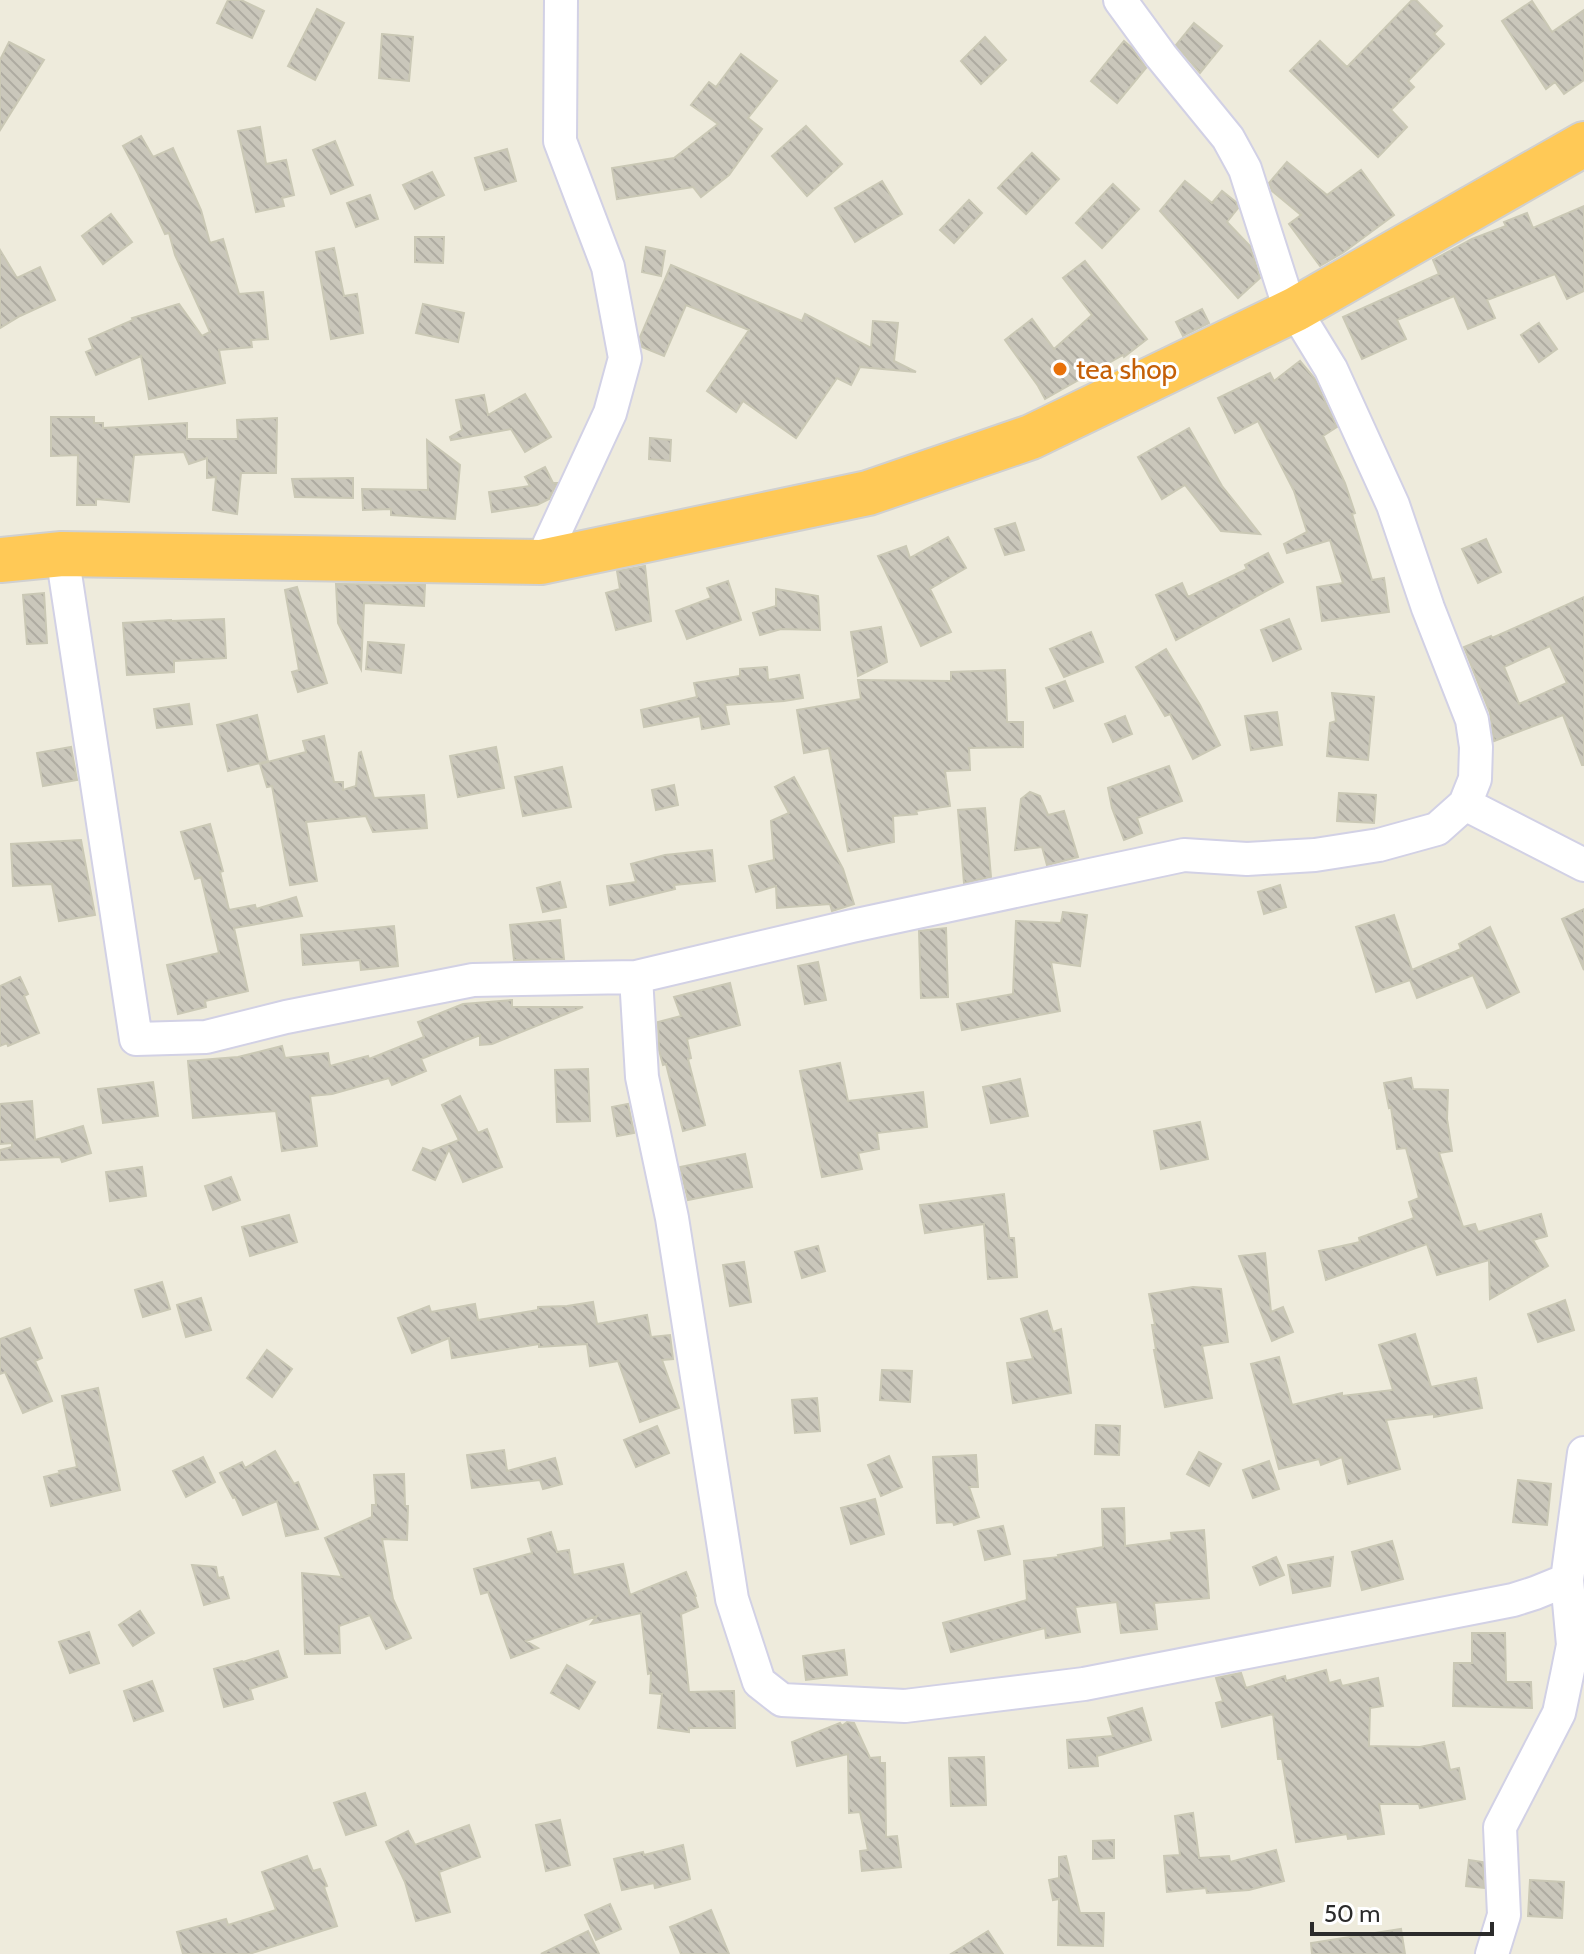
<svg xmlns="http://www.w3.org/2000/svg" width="1584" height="1954" font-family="Cabin,sans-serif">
	<defs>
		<pattern id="building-back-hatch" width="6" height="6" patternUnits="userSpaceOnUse" patternTransform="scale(2)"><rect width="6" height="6" fill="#cac7bb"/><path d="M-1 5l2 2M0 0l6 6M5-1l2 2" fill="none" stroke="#aeaba1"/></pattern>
	</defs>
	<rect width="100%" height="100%" fill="#eeebdc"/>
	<path fill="url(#building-back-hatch)" stroke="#cac8b5" stroke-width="2" fill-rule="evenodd" d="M228,0h13l23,11 -12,27 -35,-15z
		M1412,0h4l26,26 -8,8 10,10 -36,37 6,6 -23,23 16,17 -29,30 -88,-86 30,-30 27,26z
		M1532,1l20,31 32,-22v70l-20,14 -9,-12 -9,7 -44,-68z
		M317,9l27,14 -29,57 -27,-14z
		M1194,23l28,23 -22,27 -24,-28z
		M382,34l31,3 -4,44 -30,-3z
		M985,37l21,23 -25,24 -20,-23z
		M1124,41l8,7 14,20 -29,35 -26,-22z
		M9,42l35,18 -44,70v-70z
		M741,54l36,27 -29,37 14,11 -33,46 -28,22 -8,-10 -76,12 -5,-31 62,-10 44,-34 -27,-19 18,-23 7,5z
		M806,126l36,38 -35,32 -35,-40z
		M260,127l6,37 20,-4 8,35 -12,3 2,8 -28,6 -18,-81z
		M141,136l12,21 20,-9 28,62 9,33 13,-4 16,55 24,-2 5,47 -17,1 1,7 -33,3 6,33 -76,16 -8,-43 -45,19 -10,-23 7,-3 -4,-10 44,-19 -1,-2 47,-14 23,32 8,-4 -35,-77 -6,-22 -4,1 -27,-60 -15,-28z
		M335,141l18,44 -22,9 -18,-44z
		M507,149l9,32 -31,9 -10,-32z
		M1032,153l27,26 -33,35 -28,-26z
		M1287,162l40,33 34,-25 33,45 -50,37 -24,14 -31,-42 12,-9 -29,-24 -3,-8z
		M432,172l12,23 -29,14 -12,-24z
		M882,181l20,33 -47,28 -20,-34z
		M1185,181l27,22 10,-12 14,11 2,6 -11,14 23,24 10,32 -22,20 -78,-87z
		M1113,184l26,25 -37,39 -26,-25z
		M370,195l8,24 -22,8 -9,-24z
		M969,200l13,13 -28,30 -14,-13z
		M1584,206v85l-17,8 -12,-25 -68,26 8,18 -27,11 -14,-33 -57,24 9,19 -44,20 -19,-42 96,-43 -6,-14 39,-21 34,-13 -2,-4 23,-9 6,15z
		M111,214l21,28 -29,22 -21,-28z
		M415,237h29l-1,26 -28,-1z
		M646,247l19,4 -4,25 -19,-4z
		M334,248l10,48 13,-2 6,39 -32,6 -15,-87z
		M0,250l17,28 23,-11 15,33 -35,16 -20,12z
		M1085,261l62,78 -23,18 -1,-2 -78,44 -7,-13 -33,-46 27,-21 22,30 38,-34 -29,-37z
		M671,265l131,56 3,-7 66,34 2,-27 25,2 -4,38 22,11 -56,-5 -9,18 -14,-7 -41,60 -53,-37 -7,11 -29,-21 42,-61 -63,-25 -22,51 -22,-9 -2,-10z
		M423,304l41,9 -6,29 -42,-9z
		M1202,309l7,14 -26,13 -7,-14z
		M1539,323l18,26 -18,13 -18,-27z
		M1300,361l15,18 22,48 -14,9 22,47 10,30 -3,1 20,66 12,-2 5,34 -67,9 -5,-34 26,-4 -13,-43 -43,13 -3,-9 23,-12 -13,-41 -36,-70 -23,12 -17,-35 52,-25 4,8z
		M525,394l26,43 -26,15 -14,-23 -60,11 -1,-3 12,-7 -6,-30 28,-5 4,20z
		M51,417h43v6h9v5l84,-5v16h51l-1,-19 40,-2 -1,55h-35l-4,41 -24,-4 3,-33 -9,1v-20l-18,6 -5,-12 -50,3 -5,47 -33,-3v6h-19l1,-50 -27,1z
		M1189,428l33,58 38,48 -39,-3 -36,-46 -23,14 -24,-42z
		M650,438l21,2 -1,21 -21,-2z
		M427,440l33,25 -5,54 -64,-4v-6l-28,1 -1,-21 66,1z
		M545,467l8,16h4l-8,16 -12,6 -45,7 -3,-20 41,-6 -5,-9z
		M353,478v20l-58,-1 -3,-18z
		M1015,523l9,27 -19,5 -10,-26z
		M948,537l18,31 -36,21 21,43 -30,14 -43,-90 28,-10 4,12z
		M1486,539l15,33 -23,11 -16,-34z
		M1268,553l15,29 -107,58 -20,-45 26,-12 6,14 59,-28 -2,-4z
		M645,566l6,55 -35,9 -10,-37 14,-4 -3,-18z
		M728,581l13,39 -54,19 -11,-28 35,-13 -4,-10z
		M336,584l89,1 -1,21 -60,-3 -3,66 -23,-46z
		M297,587l30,96 -29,9 -6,-20 7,-2 -14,-80z
		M776,589l42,7 2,34 -39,-1 -21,6 -7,-22 23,-7z
		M44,593l3,50 -20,1 -4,-49z
		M1584,597v168h-2l-19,-50 -69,26 -4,-28 -26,-66 27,-11 1,2zM1550,646l17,37 -48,21 -15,-37z
		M224,619l2,39 -52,3v11l-47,3 -4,-52 48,-3v1z
		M1289,619l12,30 -28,12 -12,-31z
		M881,627l6,35 -29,14 -7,-44z
		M1091,632l12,30 -39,15 -14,-28z
		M368,642l36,3 -3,28 -35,-4z
		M1166,649l34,56 20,40 -27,14 -23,-45 -5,2 -29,-49z
		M767,667l1,13 31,-5 4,23 -19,3 -59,4 4,19 -27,5 -2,-13 -56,11 -3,-17 56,-13 -3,-14 46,-7v-7z
		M1005,670l2,52h16v25l-54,1 1,22 -25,1 5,35 -34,5 1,3 -24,2 1,26 -46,9 -19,-103 -25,5 -7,-43 64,-11 -3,-19 93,1v-9z
		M1065,681l8,20 -19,7 -8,-20z
		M1332,693l42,4 -6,63 -41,-4 3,-33 6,-2z
		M189,704l3,20 -35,4 -3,-19z
		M1277,712l5,33 -31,5 -6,-34z
		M257,715l11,46 -40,10 -11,-46z
		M1125,716l7,18 -19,8 -8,-18z
		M324,736l10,46h9v8l13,-4 3,-33 2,-1 13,46 50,-3 3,33 -54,4 -7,-16 -60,6 11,59 -27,4 -18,-99 -5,1 -7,-23 46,-12 -3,-11z
		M71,747l6,33 -34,6 -6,-33z
		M496,747l8,41 -46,9 -8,-41z
		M1169,766l13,35 -45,17 5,15 -18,7 -12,-32 -4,-20z
		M562,767l9,40 -48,9 -8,-39z
		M794,777l49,92 11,35 -22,7 -2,-7 -53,4 -1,-22 -20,6 -7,-26 25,-6 -3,-39 18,-8 -14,-26z
		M674,785l4,20 -22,5 -4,-20z
		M1030,792l10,4 8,19 16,-4 14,46 -31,8 -5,-18 -27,3 6,-51z
		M1339,793l37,2 -2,28 -37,-2z
		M985,808l6,69 -27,6 -6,-73z
		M210,824l13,47 -3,1 9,38 26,-5 1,4 40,-12 6,19 -68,12 14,63 -43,10 1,6 -28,7 -11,-49 52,-12 -18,-76 -6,2 -14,-47z
		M81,840l14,75 -36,6 -7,-37 -39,2 -2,-42z
		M712,850l3,31 -41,4 1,4 -65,16 -3,-19 29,-4 -5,-18 34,-9z
		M560,882l6,25 -23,5 -6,-24z
		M1280,885l6,22 -22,7 -6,-22z
		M1584,909v61l-22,-51z
		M1063,912l24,3 -7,51 -29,-4 9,49 -98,19 -5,-26 56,-10 3,-73 45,2z
		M1394,915l18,55 49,-21 -2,-5 31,-17 29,65 -32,16 -14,-33 -56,23 -7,-18 -34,12 -20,-65z
		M560,920l4,39 -50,1 -4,-35z
		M394,926l4,40 -37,4 -1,-10 -57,5 -2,-30z
		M946,928l2,69 -27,1 -2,-67z
		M818,962l8,38 -21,4 -7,-38z
		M20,977l8,17 -4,2 15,37 -31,13 -1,-3 -7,3v-60z
		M730,983l10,42 -53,14 4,19 -3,1 17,66 -22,6 -17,-67 -3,1 -4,-15 -1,-28 23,-6 -7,-19z
		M512,1000v7h71l-91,37 -12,1v-10l-59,24 5,12 -34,14 -3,-7 -57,16 -22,2 7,50 -35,5 -6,-40 -83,7 -5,-57 50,-4 44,-11 3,12 43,-5 2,13 38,-10 1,3 55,-22 -6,-15 45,-18z
		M840,1063l8,38 75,-9 4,35 -50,6 2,16 -21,4 4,16 -40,8 -22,-106z
		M588,1069l2,52 -33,1 -2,-52z
		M1411,1078l2,11 35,1 -1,29 5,32 -13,2 24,74 12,-3 3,8 63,-18 6,22 -14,4 15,26 -58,33 -1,-39 -52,15 -10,-31 -101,36 -7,-29 41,-9 -1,-4 55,-20 -5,-16 10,-4 -13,-50 -9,1 -6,-42 -2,1 -5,-25z
		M1020,1079l8,37 -37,7 -8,-36z
		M153,1082l5,34 -55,7 -5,-34z
		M460,1096l18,37 9,-4 15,38 -39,15 -14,-33 -14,31 -22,-10 10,-22 8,3 28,-11 -17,-35z
		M32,1101l3,39 48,-14 8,27 -29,9 -2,-5 -60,3v-10l12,-3v-4l-12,1v-40z
		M628,1104l6,29 -17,3 -5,-29z
		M1200,1122l8,37 -47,10 -7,-38z
		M745,1154l7,33 -64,13 -8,-33z
		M142,1167l4,29 -36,5 -4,-29z
		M231,1177l9,23 -27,10 -8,-24z
		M1004,1194l5,44h5l3,39 -29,2 -4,-55 -59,9 -5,-28z
		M289,1215l8,27 -47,14 -8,-29z
		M818,1246l7,25 -23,7 -7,-26z
		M1265,1253l6,59 12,-5 10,25 -21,9 -33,-85z
		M744,1262l7,40 -21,4 -7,-41z
		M162,1282l8,27 -27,8 -8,-27z
		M1193,1287l28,2 7,53 -26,4 10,52 -47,9 -11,-57h2l-4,-25h3l-6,-31z
		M201,1298l10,32 -25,7 -9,-32z
		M1565,1300l9,30 -36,12 -10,-28z
		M593,1302l4,22 50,-9 4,22 19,-2 3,24 -11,1 17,48 -39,14 -22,-61 -28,5 -3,-22 -48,3v-3l-87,14 -3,-20 -37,15 -14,-35 31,-12 2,6 44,-8 3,16 60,-10v-3l29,-1z
		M1047,1311l6,21 8,-3 10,64 -58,10 -6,-40 26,-4 -12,-40z
		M30,1328l12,30 -7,3 17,40 -29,12 -18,-41 -5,2v-35z
		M1415,1334l16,53 45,-9 6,30 -48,9v-3l-48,6 14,49 -52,15 -6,-27 -21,8 -2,-6 -40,10 -28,-105 28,-7 13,48 50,-12v3l51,-6 -14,-45z
		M267,1350l25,19 -20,28 -25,-19z
		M882,1370l30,1 -2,31 -30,-2z
		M98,1388l22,102 -69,16 -7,-29 16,-4 -1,-2 18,-4 -15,-71z
		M817,1398l3,33 -25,2 -3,-33z
		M1096,1425l24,1 -1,29 -24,-1z
		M657,1426l12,27 -33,14 -12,-27z
		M504,1450l3,21 48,-13 7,26 -19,5 -3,-9 -68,8 -5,-33z
		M275,1451l19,33 4,-2 20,47 -32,7 -9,-35 -34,14 -8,-18 -2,1 -13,-25 22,-11 3,6z
		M1199,1452l22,12 -12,22 -22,-12z
		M976,1455l2,32h-9l10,30 -25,8 -1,-3 -16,1 -4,-66z
		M889,1456l13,31 -21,9 -13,-31z
		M203,1457l12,25 -29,15 -13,-26z
		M1269,1461l10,28 -26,9 -10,-28z
		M404,1474l1,32h3l-1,34 -25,-1 11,60 18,39 -25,11 -16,-34 -31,11 1,27 -35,1 -3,-81 40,4 -17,-39 47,-21v-12h4l-2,-30z
		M1518,1480l33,4 -4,41 -34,-3z
		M875,1499l9,35 -33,10 -10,-36z
		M1124,1508l1,38 47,-6 -1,-7 33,-3 5,68 -55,5 3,26 -36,4 -4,-31 -42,5 5,25 -34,6 -1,-10 -94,24 -8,-29 84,-23 -3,-39 35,-4 -1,-2 45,-8 -1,-38z
		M1003,1526l7,28 -25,6 -7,-29z
		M551,1532l6,20 12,-2 4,25 50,-11 7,31 56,-23 10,24 -1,1 3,10 -17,7 8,78 45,-1 1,37h-46v4l-31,-4 4,-34 -12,-1 1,-20 -3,1 -7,-61 -50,11 6,-8 -71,25 12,7 -27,10 -23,-66 -7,2 -7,-25 58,-16 -4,-14z
		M1392,1541l11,38 -41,11 -10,-38z
		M1276,1557l8,18 -24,10 -7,-18z
		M1333,1557l-3,29 -37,7 -5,-28z
		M192,1565l24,2 2,11 5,-1 6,21 -25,7z
		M140,1611l14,22 -21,13 -14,-21z
		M89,1632l10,31 -29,10 -11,-31z
		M1472,1633h33l1,49h25l1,26 -79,-2 1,-43h18z
		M844,1650l3,25 -41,5 -3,-24z
		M278,1651l9,26 -37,12 3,10 -29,8 -10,-38 28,-8 1,1z
		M567,1665l28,17 -16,27 -28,-16z
		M1326,1670l3,13 11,-3 2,6 36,-8 5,28 -13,2 -1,38 51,1 24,-5 6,28 9,-2 6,31 -45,9 -1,-4h-40l5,30 -36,5 -1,-5 -51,8 -14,-83h-4l-5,-45 -51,13 -6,-24 7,-2 -7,-23 25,-5 5,15 39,-12 1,5z
		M152,1681l11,30 -29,10 -10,-30z
		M1142,1708l9,32 -54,16 1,10 -29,2 -2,-28 46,-4 -5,-18z
		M847,1722l7,1 16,35 10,-1v6h5l1,74 11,-1 4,31 -39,4 -2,-20 8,-1 -8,-38 -11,1 -1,-59 -51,12 -5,-24 48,-19 2,3z
		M984,1757l2,48 -35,1 -2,-48z
		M365,1793l11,32 -30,10 -12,-32z
		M1193,1813l6,45 30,-2 1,6 46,-12 8,31 -35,9 -42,3 -1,-5 -39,4 -3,-36 16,-1 -5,-39z
		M560,1820l10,45 -24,6 -10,-46z
		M469,1825l11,32 -41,15 11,40 -34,9 -11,-39 -19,-40 22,-11 7,14z
		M1114,1840v18l-21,1v-18z
		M683,1845l7,34 -35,9 -1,-5 -32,7 -8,-31 29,-7 1,3z
		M307,1856l6,15 7,-2 7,17 -3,1 13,39 -88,28h-66l-6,-22 49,-13 2,6 48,-15 -14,-38z
		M1066,1856l14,57h24l-1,33 -45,-1 1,-46 -6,1 -4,-20 10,-2v-21z
		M1469,1860l14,2 1,26 -18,-2z
		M1530,1880l34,2 -2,36 -34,-2z
		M610,1904l11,25 -25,11 -11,-25z
		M711,1910l18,44h-48l-11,-27z
		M1401,1929l4,25h-93l-1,-11z
		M588,1931l11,23h-58z
		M988,1931l15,23h-52z"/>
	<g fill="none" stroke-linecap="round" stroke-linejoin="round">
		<g stroke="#d2d1e5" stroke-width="36">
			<path id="minor" d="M62,554l74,485 70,-2 80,-20 187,-37 163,-3 6,100 30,141 60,381 27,83 23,18 123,6 179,-22 429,-84 22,-7 32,-13
				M541,562l69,-149 15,-55 -17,-91 -48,-126 1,-141
				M1465,804l119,61
				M636,977l216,-51 332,-71 63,4 68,-4 64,-10 58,-16 28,-25 10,-25 1,-32 -4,-27 -44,-112 -35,-103 -62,-136 -46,-75 -40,-125 -17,-31 -67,-82 -41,-56
				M1492,1954l12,-39 -4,-88 59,-114 8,-38 6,-30 -6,-65 17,-127"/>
		</g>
		<g stroke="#d0d0d0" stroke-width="48">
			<path id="highway" d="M0,560l62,-6 479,8 327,-69 163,-56 265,-128 288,-165"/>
		</g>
		<use href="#minor" stroke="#fff" stroke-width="32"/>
		<use href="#highway" stroke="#ffc956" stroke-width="44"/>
	</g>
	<circle fill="#e8710a" stroke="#fff" stroke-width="3" cx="1060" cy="369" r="8"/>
	<g text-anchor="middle" stroke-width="6" stroke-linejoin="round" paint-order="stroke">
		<g font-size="28" fill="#c56008" stroke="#fff" text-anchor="start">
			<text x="1076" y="379">tea shop</text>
		</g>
	</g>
	<path d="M1312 1922v12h180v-12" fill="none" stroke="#2b2b2b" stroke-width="4"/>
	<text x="1324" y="1922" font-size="24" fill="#2b2b2b" stroke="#ffffff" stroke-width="6" paint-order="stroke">50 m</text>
</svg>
